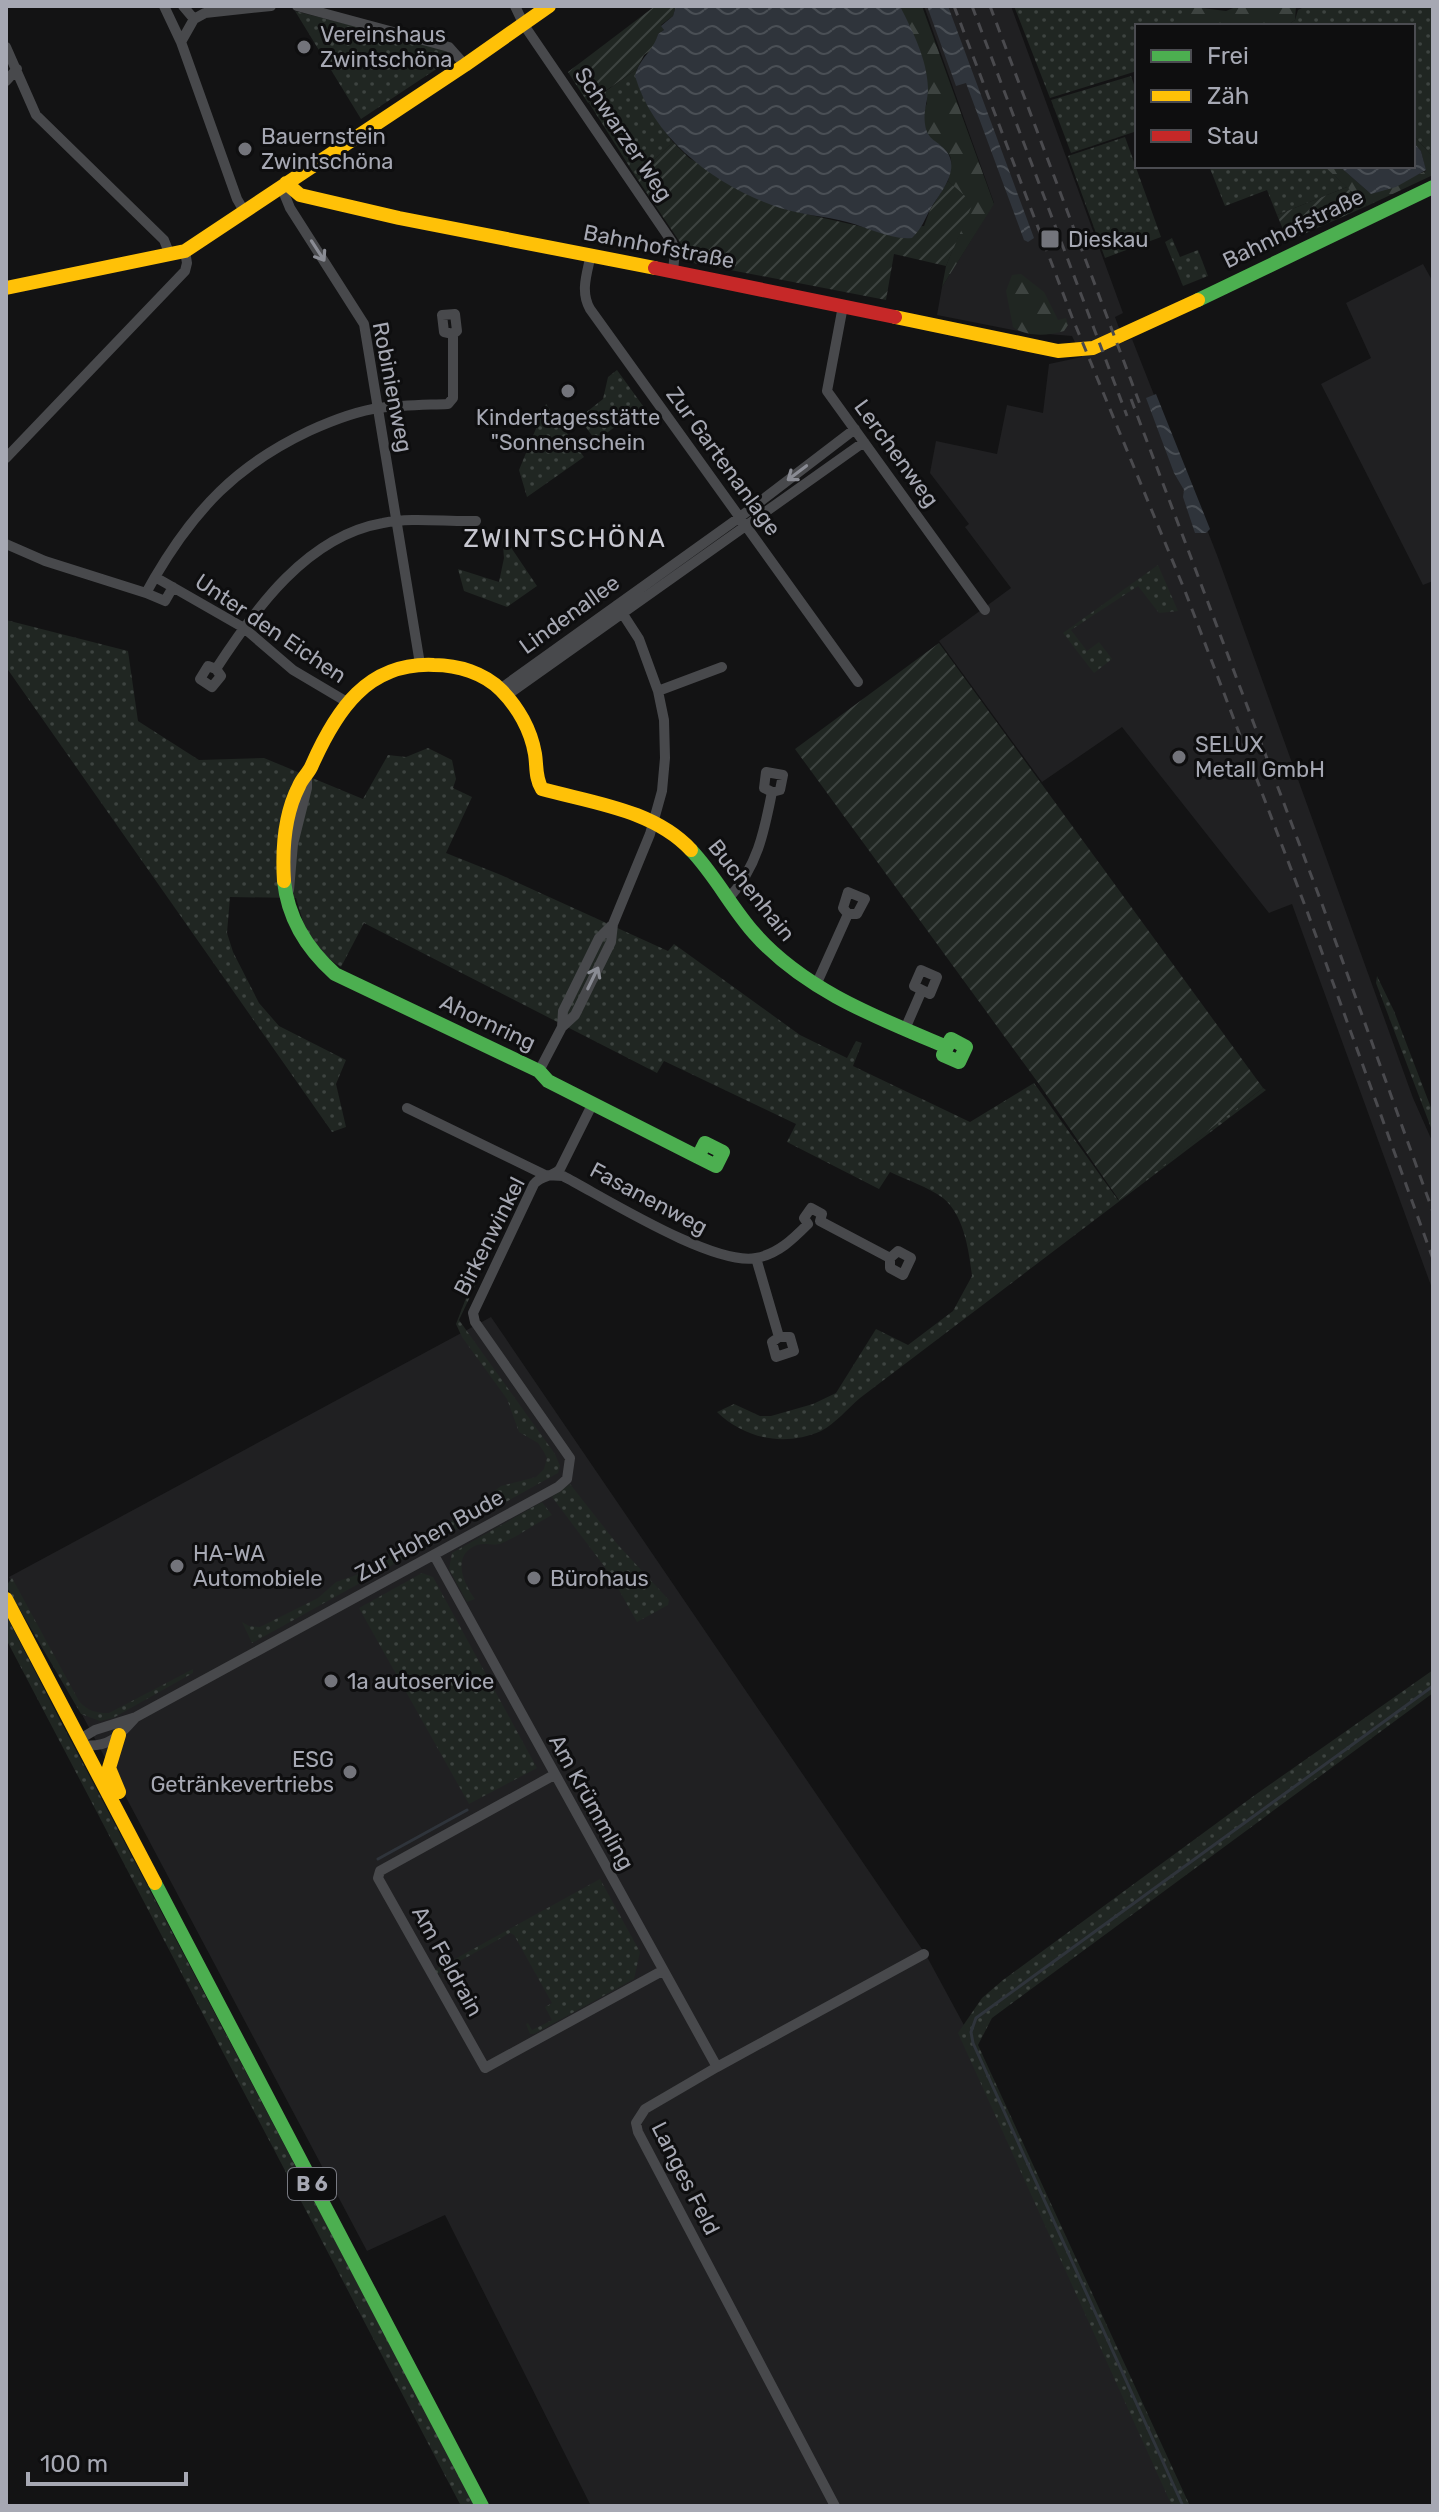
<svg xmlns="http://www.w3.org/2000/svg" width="1439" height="2512" font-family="Rubik,sans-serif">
	<defs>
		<pattern id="grass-dots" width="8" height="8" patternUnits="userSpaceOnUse" patternTransform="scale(2)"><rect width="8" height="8" fill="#202622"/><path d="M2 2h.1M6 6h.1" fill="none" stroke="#3d4340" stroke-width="1.8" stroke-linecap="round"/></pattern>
		<pattern id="forest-firs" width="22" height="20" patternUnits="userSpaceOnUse" patternTransform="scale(2)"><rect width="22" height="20" fill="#202622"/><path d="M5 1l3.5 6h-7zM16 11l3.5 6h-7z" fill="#3d4340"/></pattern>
		<pattern id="garden-furrows" width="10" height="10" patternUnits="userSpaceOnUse" patternTransform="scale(2)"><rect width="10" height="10" fill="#202622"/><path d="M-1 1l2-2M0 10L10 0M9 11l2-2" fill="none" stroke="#3d4340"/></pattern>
		<pattern id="water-waves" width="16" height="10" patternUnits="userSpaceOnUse" patternTransform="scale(2)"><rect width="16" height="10" fill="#2f343b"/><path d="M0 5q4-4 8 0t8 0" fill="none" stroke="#4a4f55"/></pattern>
	</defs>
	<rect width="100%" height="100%" fill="#131314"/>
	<path fill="#202022" d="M924,6h87l112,307 -8,4 9,25 8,-3 85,216 196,543 20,45v148l-141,-387 -23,9 -147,-186 -80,55 -103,-141 72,-53 -46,-61 4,-3 -39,-51 6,-32 61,13 10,-49 36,8 6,-49 33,-7 -10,-21 -49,-4 -86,-17 5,-28 52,-84z
		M1423,264l10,18v299l-10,4 -102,-201 50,-26 -25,-55z
		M491,1317l435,638 39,72 216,479h-590l-146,-291 -78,36 -358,-674z"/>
	<path fill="url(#grass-dots)" d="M1014,6h183l-14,20h-46v45l-87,27z
		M1306,6h127v151l-20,-22v-109h-127l9,-6 3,-10z
		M295,11l150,38 8,9 -92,61z
		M637,69c-5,18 24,58 36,73l-37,35 -47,-74z
		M1131,76l6,17v38l-66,22 -20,-53z
		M1125,137l36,100 -56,21 -37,-102z
		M1209,166h115l23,21 -70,28 -10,-25 -42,16z
		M1172,238l8,19 18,-7 10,26 -25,10 -18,-44z
		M617,370l26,36 -47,35 -17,-23 24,-19 5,-22z
		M546,404l38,53 -57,40 -8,-27z
		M502,534l35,52 -30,21 -43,-16 -6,-22 41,13 5,-24z
		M1158,565l20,46 -19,2 -21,-27 -67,44 16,21 12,-9 13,17 -18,14 -31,-40z
		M6,620l122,31 10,70 61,39 65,-2 99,41 25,-44 18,2 22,-9 24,12 4,19 -3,9 19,9 -26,56 55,22 167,76 6,-7 126,91 47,23 9,-17 6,2 -9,23 117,56 64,-39 84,117 145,-112 3,2 -406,308c-12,10 -25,26 -39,33 -36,16 -76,8 -104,-19l17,-8 26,12h11l42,-12 23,-11 40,-64 32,16 45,-34 19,-35c-3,-25 -8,-61 -29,-78 -15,-11 -36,-18 -53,-26l-11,17 -92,-47 9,-18 -132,-63 -7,12 -293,-150 -23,44c-34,-22 -34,-33 -45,-69l-66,-1 -3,36 6,19 26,51 20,23 67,34 -10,24 10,43 -14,5 -326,-465z
		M1377,976l17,35 39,102v20l-57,-150z
		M465,1278l12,4 -18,38 96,134 5,12 -2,7 -306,170 -10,-21 7,4 11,1 58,-29 18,-16 23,-8 39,-20 32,-25 32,-12 39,-31 35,-9 8,-8 3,-11 -3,-6 -6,-9 -19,-11 -12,-33 -45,-62 -6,-13 15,-39z
		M570,1484l48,61 51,55 -1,5 -31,17 -27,-48 -58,-77z
		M542,1502l10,13c-17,9 -33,21 -50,28 -8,4 -16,-1 -25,2 -26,10 -14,38 -2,54l-8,3 -18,-33 3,-16z
		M422,1573l11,4 104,191 -68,36 -110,-196z
		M12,1578l67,123c9,10 16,12 30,12l84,-44v4l-80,45 -13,3 -19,-7 -75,-128z
		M6,1615l55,107 414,784h-14l-455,-867z
		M1433,1670v23l-441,325 -14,27 212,461h-18l-214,-473 24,-35 21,-18 252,-185z
		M600,1879l40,73 -6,27 -100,55h-4l-4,-10 2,-1 4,7 20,-10 -7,-13 7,-4 -38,-68 -4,-2 -73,41 -2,-4z"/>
	<path fill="url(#forest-firs)" d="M900,6h22l72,198 -52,83 4,-21 26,-63 -24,-22c2,-8 5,-17 2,-25 -5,-9 -14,-10 -19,-16 -8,-9 -9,-27 -4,-37z
		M1238,6h58l-1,14 -9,6h-109l17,-19 32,4z
		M1413,135l20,22v18l-66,31 -43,-40h15l32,28 55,-23 -5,-20 -8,-9z
		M1021,274l23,18 14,28 8,-2 2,7 -4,6c-16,5 -38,6 -51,-4l-7,-36 6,-16z"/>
	<path fill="url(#garden-furrows)" d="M655,6h21l-3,10 -12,9 3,5 -6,4 -4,14 -10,7 -7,14 -49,34 -20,-31z
		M673,142l16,16 82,46 13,5 88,20 52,-3 6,-16 18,-29 25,22 -27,63 -52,-12 -8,46 -192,-37 -58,-86z
		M1347,187l20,19 -79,35 -11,-26z
		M939,643l324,445 -144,112 -80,-116 -244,-335z"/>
	<path fill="url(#water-waves)" d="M676,6h224c13,26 27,53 28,82 0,13 -5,23 -3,36 2,17 13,16 22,28 13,18 -6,40 -16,56 -7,12 -8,19 -19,30 -22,2 -45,-11 -65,-16 -22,-6 -45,-7 -67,-14 -62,-21 -126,-67 -145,-132 5,-19 18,-24 23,-42l6,-4 -3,-4 12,-10z
		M927,6h21l86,232 -6,4 -4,-2 -58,-157 -10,3z
		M1413,142l8,9 5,19 -30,17 -25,7 -32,-28h74z
		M1156,394l54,135 -4,4h-11l-12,-36 1,-7 -10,-17 -28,-75z"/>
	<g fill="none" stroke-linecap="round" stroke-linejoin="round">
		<path stroke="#2f343b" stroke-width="3" d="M378,1859l89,-49
			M1183,2506l-210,-463 -2,-11 5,-14 457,-332"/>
		<path stroke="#48494c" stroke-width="10" d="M164,6l17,36 56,157 7,12
			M183,6l11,13
			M297,6l152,41 16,18
			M515,6l9,19 148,217 3,9 -2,20
			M181,42l13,-23 11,-6 66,-7
			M6,47l30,68 128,125 6,15
			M6,81l11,-12
			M281,186l9,22 74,116 56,340
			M591,254c-4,20 -11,37 -1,55l268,373
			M843,306l-16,85 158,219
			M6,458l179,-187 2,-8 -2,-12
			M6,544l39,17 101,32 9,-16 89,51 49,42 54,32
			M155,577c40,-68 82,-112 154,-146 22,-10 46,-20 71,-23 22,-3 45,-3 68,-4l5,-6v-64l4,-3 -2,-17 -13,1 2,17 9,2
			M146,593l19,8 8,-14
			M216,669l5,7 -9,11 -12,-8 8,-13 8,3c39,-60 91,-133 167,-146 29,-6 63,-1 93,-2
			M500,689l240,-172 115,-88
			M658,691l64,-24
			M506,696l358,-254
			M289,890l4,-46 14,-56v-12
			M729,898c28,-31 35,-65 43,-106l8,-2 3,-15 -17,-3 -2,16 8,4
			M816,985l32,-71h9l8,-15 -17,-7 -5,16 5,6
			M562,1027l1,-16 36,-73 14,-14
			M905,1029l17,-39 8,4 7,-17 -16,-7 -7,16 8,4
			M539,1071l23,-44 13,-12 36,-73 2,-18 37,-90 12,-43 3,-33 -1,-38 -6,-29 -19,-52 -22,-34
			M407,1108l138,67 18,1c42,22 150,90 193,82 22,-4 37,-19 52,-34l-4,-6 7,-10 11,6 -2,7 70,37v10l13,7 8,-17 -13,-7 -8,7
			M756,1258l23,79 -7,5 4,15 18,-6 -4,-14h-11
			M434,1555l283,512
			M80,1739l15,-9 41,-13 422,-230 9,-8 3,-21 -95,-136 -2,-9 61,-129c7,-9 19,-7 26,-15l31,-62 -2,-4
			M83,1745c26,3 36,-9 52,-27
			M554,1775l-174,96 -2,7 107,190 177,-97
			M835,2506l-197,-374 -2,-9 9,-14 72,-42 207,-113"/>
		<path stroke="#4caf50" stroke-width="14" d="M1198,300l235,-113
			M691,850c24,25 40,57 63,83 50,57 124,85 193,114l-4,8 16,7 7,-15 -15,-8 -4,8
			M284,881c4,38 23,68 51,93l204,97 9,10 150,76 7,-14 18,9 -7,14 -18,-9
			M155,1883l327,623"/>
		<path stroke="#ffc107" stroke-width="14" d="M286,183l14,12 99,23 256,50
			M6,288l179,-37 280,-186 84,-59
			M895,317l163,34 35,-3 105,-48
			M284,881c-2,-32 0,-66 15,-95 3,-8 10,-13 13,-21 24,-54 55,-103 122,-100 24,0 50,8 67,25 17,17 30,40 34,64 2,12 0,24 7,35 51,14 112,21 149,61
			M6,1599l149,284
			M119,1735l-10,33 10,24"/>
		<path stroke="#c62828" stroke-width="14" d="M655,268l240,49"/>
		<path stroke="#4a4a4e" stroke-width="3" stroke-dasharray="10 8" stroke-linecap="butt" d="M954,6l118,311 113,274 122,320 126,348
			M972,6l155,410
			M990,6l151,401
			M1131,399l191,505 111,308"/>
	</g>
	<defs><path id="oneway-shaft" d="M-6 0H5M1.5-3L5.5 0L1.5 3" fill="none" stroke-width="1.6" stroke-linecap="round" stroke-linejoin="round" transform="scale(2)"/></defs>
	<g stroke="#8a8c94">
		<use href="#oneway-shaft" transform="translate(318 251) rotate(57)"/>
		<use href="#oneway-shaft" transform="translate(797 473) rotate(143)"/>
		<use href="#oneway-shaft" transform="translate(593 978) rotate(-64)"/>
	</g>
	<g fill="#73747b" stroke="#0e0e0f" stroke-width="3">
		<circle cx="304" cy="47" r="8"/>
		<circle cx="245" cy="149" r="8"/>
		<rect x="1040" y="229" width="20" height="20" rx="4"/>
		<circle cx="568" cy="391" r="8"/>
		<circle cx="1179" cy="757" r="8"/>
		<circle cx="177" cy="1566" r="8"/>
		<circle cx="534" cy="1578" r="8"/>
		<circle cx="331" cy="1681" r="8"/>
		<circle cx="350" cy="1772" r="8"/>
	</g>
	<g text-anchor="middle" stroke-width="6" stroke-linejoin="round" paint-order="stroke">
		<rect fill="#0e0e0f" stroke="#787a82" stroke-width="2" x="288" y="2168" width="48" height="32" rx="6"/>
		<g font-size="20" font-weight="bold" fill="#a6a8b3">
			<text x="312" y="2191">B 6</text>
		</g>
		<g font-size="22" fill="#a6a8b3" stroke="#0e0e0f" text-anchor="start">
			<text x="320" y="42">Vereinshaus<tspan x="320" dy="25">Zwintschöna</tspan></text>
			<text x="261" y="144">Bauernstein<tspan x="261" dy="25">Zwintschöna</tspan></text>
			<text x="1068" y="247">Dieskau</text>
			<text x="568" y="425" text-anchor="middle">Kindertagesstätte<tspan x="568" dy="25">"Sonnenschein</tspan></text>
			<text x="1195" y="752">SELUX<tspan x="1195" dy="25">Metall GmbH</tspan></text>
			<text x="193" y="1561">HA-WA<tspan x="193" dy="25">Automobiele</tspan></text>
			<text x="550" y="1586">Bürohaus</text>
			<text x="347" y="1689">1a autoservice</text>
			<text x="334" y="1767" text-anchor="end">ESG<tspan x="334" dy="25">Getränkevertriebs</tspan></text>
		</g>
		<g font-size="22" fill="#a6a8b3" stroke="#0e0e0f">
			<text transform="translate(624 134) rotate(56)" y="8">Schwarzer Weg</text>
			<text transform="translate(1293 228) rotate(-26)" y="8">Bahnhofstraße</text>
			<text transform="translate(659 246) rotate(11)" y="8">Bahnhofstraße</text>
			<text transform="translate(393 387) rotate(79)" y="8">Robinienweg</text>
			<text transform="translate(897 453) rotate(54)" y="8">Lerchenweg</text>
			<text transform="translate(724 461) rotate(54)" y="8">Zur Gartenanlage</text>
			<text transform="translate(569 614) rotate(-36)" y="8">Lindenallee</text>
			<text transform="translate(271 628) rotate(34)" y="8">Unter den Eichen</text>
			<text transform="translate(752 890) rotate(51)" y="8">Buchenhain</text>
			<text transform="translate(488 1022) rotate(25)" y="8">Ahornring</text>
			<text transform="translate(649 1198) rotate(28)" y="8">Fasanenweg</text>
			<text transform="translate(489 1236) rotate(-63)" y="8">Birkenwinkel</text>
			<text transform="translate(429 1535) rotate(-29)" y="8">Zur Hohen Bude</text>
			<text transform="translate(592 1802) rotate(61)" y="8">Am Krümmling</text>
			<text transform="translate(448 1961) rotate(61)" y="8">Am Feldrain</text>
			<text transform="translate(686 2178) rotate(63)" y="8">Langes Feld</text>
		</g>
		<g font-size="26" letter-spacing="2" fill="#c7c7d0" stroke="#0e0e0f">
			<text x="565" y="547">ZWINTSCHÖNA</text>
		</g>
	</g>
	<rect width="1439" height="2512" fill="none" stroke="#a6a8b3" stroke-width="16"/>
	<rect x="1135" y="24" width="280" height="144" fill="#0e0e0f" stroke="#4b4c51" stroke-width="2"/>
	<rect x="1151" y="50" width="40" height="12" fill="#4caf50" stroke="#4b4c51" stroke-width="2"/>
	<text x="1207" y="64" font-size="24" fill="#a6a8b3">Frei</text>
	<rect x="1151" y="90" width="40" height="12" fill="#ffc107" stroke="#4b4c51" stroke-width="2"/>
	<text x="1207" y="104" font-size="24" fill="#a6a8b3">Zäh</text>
	<rect x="1151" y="130" width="40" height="12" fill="#c62828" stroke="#4b4c51" stroke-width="2"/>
	<text x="1207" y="144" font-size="24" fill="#a6a8b3">Stau</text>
	<path d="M28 2472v12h158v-12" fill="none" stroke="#a6a8b3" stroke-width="4"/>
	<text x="40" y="2472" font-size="24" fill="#a6a8b3" stroke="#0e0e0f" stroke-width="6" paint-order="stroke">100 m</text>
</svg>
